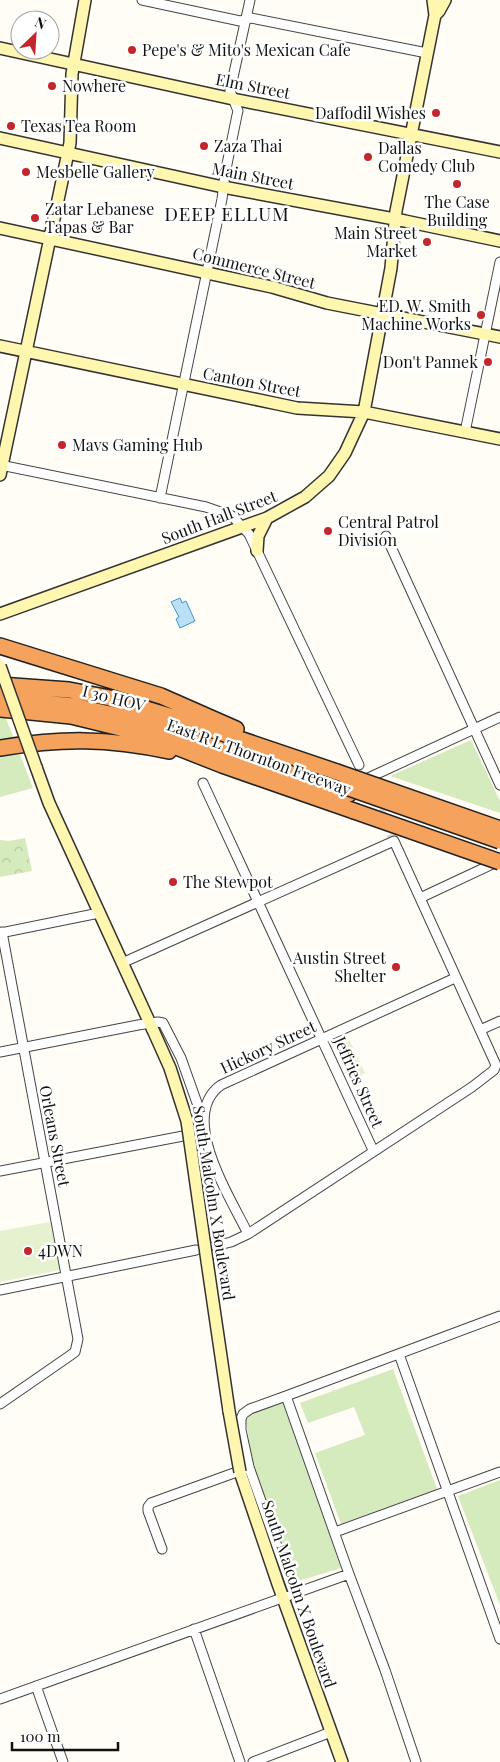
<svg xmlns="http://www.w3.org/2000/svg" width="500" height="1762" font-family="'Playfair Display',serif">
	<defs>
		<pattern id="park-crowns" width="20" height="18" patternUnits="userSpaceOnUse" patternTransform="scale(1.25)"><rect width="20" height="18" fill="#d5ebbd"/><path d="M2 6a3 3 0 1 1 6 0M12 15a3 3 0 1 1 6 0" fill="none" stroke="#b6c8a1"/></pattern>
	</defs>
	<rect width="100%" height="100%" fill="#fffdf5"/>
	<path fill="#d5ebbd" d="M0,703l33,85 -33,9z
		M471,740l29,61v12l-110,-37z
		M393,1369l44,120 -96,35 -26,-71 50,-18 -11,-28 -46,16 -8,-20z
		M283,1403l58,165 -46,14 -41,-106 -8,-56 7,-8z
		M500,1480v125l-42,-109z"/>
	<path fill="url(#park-crowns)" d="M25,838l7,33 -32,6v-37l9,1z"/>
	<path fill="#e6f2cf" d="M349,1039l16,34 -13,6 -15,-34z
		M50,1222l10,48 -60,12v-51z"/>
	<path fill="#b9e0f7" stroke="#3f96cf" d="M180,598l2,5 4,-2 9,20 -15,7 -4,-9 3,-2 -8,-15z"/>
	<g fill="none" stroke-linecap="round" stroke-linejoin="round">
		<path stroke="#dbdad3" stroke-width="9" stroke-dasharray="9 4.5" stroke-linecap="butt" d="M374,797l20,44"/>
		<g stroke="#444" stroke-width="11">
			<path id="street" d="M142,0l98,21 11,-3 176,35
				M465,432l35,-170
				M0,465l206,42 26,9 17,18 110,231
				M160,498l62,-299 3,-25 12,-59 1,-4 -8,-20 20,-91
				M386,536l114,249
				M366,779l134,-62
				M203,783l170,367
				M420,898l79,-37
				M0,933l99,-20
				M122,963l272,-122 102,224 -2,5 -22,17 -224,147 -17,8 -16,4
				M480,1030l20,-9
				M0,1052l138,-27 20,-3 5,1 18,35 21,59
				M0,1171l204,-39
				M248,1234c-17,-36 -71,-118 -27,-149l234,-107
				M0,1290l196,-40
				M399,1354l101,285
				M286,1396l63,178 36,96 31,92
				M0,1404l68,-47 7,-5 3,-13 -76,-407
				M335,1532l165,-60
				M162,1549l-14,-38v-4l3,-4 94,-34
				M294,1594l-45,-127 -8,-37v-11l2,-5 7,-5 36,-13 214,-80
				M194,1629l46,133
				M36,1686l27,76
				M0,1699l349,-125
				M253,1762l78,-30"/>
		</g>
		<g stroke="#333" stroke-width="14">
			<path id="secondary" d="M435,15l4,-4 6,-11
				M0,48l233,51 267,53
				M0,138l223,49 182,34 95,20
				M0,228l272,59 55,16 173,34
				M0,346l278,58 19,4 67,4 136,27
				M0,475l70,-332 2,-69 13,-74
				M257,551l1,-15 9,-18
				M0,614l267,-96 38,-21 24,-21 16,-23 19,-41 27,-144 5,-57 39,-196 -2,-15
				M36,767l13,36 104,227
				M207,1261l22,150
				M240,1472l38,112 64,178"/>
		</g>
		<g stroke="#222" stroke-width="18">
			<path id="highway" d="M0,646l161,50 75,33
				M0,685l69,5 41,8 85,26 142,48
				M0,699l74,7 58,13 217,75
				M0,709l71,7 70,17 81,32 132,46
				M0,748c63,-10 106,-10 169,3"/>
		</g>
		<use href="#street" stroke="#fff" stroke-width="9"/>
		<use href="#secondary" stroke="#fff6b0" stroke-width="11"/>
		<use href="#highway" stroke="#f5a25d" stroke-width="15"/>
		<g stroke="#333" stroke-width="14" stroke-linecap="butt">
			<path id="secondary-bridge" d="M0,666l36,101
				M153,1030l17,38 17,53 20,140
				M229,1411l11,61"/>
		</g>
		<g stroke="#222" stroke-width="18" stroke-linecap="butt">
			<path id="highway-bridge" d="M337,772l163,57
				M346,787l154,54
				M354,811l146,51"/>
		</g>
		<use href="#secondary-bridge" stroke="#fff6b0" stroke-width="11"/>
		<use href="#highway-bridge" stroke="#f5a25d" stroke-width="15"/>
	</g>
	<g fill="#c4262e" stroke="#fff" stroke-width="2">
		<circle cx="132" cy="50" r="5"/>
		<circle cx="52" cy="86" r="5"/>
		<circle cx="436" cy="113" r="5"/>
		<circle cx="11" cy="126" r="5"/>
		<circle cx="204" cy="146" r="5"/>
		<circle cx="368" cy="157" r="5"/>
		<circle cx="26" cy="172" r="5"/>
		<circle cx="457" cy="184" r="5"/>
		<circle cx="35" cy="218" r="5"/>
		<circle cx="427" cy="242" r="5"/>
		<circle cx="481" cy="315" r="5"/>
		<circle cx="488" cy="362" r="5"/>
		<circle cx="62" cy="445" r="5"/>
		<circle cx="328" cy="531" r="5"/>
		<circle cx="173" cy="882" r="5"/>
		<circle cx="396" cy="967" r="5"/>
		<circle cx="28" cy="1251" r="5"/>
	</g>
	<g text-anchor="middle" stroke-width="5" stroke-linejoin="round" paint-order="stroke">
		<g font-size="16" fill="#111" stroke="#fff" text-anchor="start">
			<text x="142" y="56">Pepe's &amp; Mito's Mexican Cafe</text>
			<text x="62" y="92">Nowhere</text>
			<text x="426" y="119" text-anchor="end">Daffodil Wishes</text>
			<text x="21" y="132">Texas Tea Room</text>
			<text x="214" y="152">Zaza Thai</text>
			<text x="378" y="154">Dallas<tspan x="378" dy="18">Comedy Club</tspan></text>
			<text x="36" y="178">Mesbelle Gallery</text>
			<text x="457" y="208" text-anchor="middle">The Case<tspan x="457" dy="18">Building</tspan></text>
			<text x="45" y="215">Zatar Lebanese<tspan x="45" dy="18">Tapas &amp; Bar</tspan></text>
			<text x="417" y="239" text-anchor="end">Main Street<tspan x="417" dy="18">Market</tspan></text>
			<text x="471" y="312" text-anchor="end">ED. W. Smith<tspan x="471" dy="18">Machine Works</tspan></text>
			<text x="478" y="368" text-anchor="end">Don't Pannek</text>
			<text x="72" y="451">Mavs Gaming Hub</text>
			<text x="338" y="528">Central Patrol<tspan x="338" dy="18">Division</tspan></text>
			<text x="183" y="888">The Stewpot</text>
			<text x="386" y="964" text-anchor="end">Austin Street<tspan x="386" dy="18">Shelter</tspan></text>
			<text x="38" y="1257">4DWN</text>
		</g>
		<g font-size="16" fill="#111" stroke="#fff">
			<text transform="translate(253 86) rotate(11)" y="6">Elm Street</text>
			<text transform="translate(253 176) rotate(11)" y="6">Main Street</text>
			<text transform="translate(254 268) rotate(14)" y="6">Commerce Street</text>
			<text transform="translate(252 382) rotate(11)" y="6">Canton Street</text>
			<text transform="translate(219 517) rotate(-21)" y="6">South Hall Street</text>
			<text transform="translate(114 698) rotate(14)" y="6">I 30 HOV</text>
			<text transform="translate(259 757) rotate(20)" y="6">East R L Thornton Freeway</text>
			<text transform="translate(268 1047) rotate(-25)" y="6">Hickory Street</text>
			<text transform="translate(359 1082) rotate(66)" y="6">Jeffries Street</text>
			<text transform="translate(55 1136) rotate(79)" y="6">Orleans Street</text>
			<text transform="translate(214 1203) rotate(81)" y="6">South Malcolm X Boulevard</text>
			<text transform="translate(299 1594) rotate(71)" y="6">South Malcolm X Boulevard</text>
		</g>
		<g font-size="19" letter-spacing="1" fill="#111" stroke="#fff">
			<text x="227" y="221">DEEP ELLUM</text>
		</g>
	</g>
	<g transform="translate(35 35) rotate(25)"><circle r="24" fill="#ffffff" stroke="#a0a0a0"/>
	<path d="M0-4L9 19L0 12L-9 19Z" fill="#c4262e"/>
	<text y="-8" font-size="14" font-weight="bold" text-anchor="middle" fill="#111111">N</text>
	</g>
	<path d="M12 1742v8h106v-8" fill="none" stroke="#111111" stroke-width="2.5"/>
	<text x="20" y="1742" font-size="15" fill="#111111" stroke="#ffffff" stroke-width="4" paint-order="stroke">100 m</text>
</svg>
